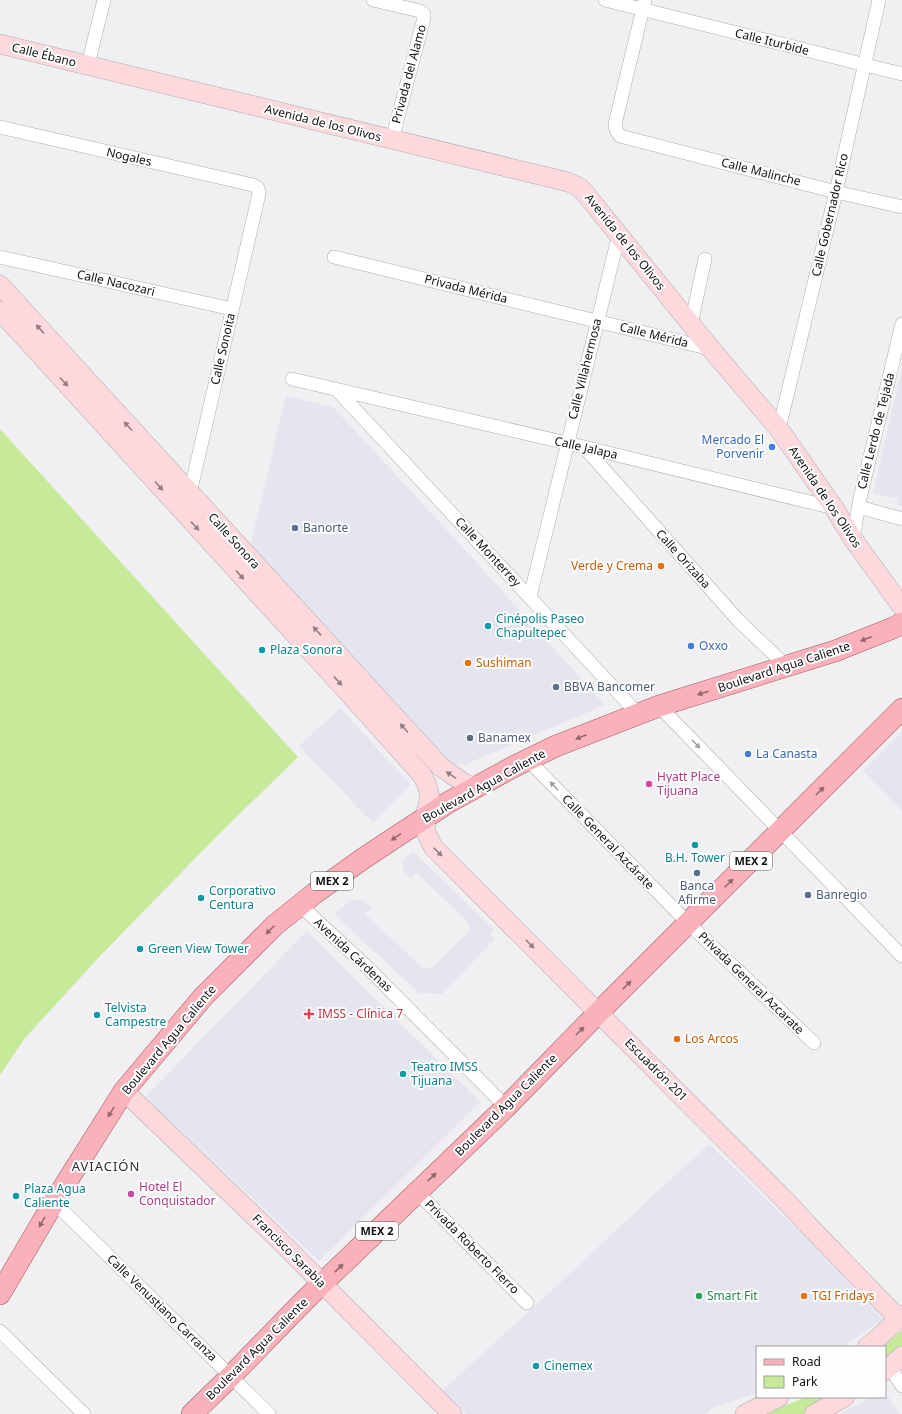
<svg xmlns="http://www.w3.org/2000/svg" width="902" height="1414" font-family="'Noto Sans',sans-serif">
	<rect width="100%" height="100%" fill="#f0f0f2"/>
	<path fill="#e4e5ee" d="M902,367v139l-5,-1 1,-6 -25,-6z
		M286,396l47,11 125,135 147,163 -141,60 -12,-1 -5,-2 -197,-215z
		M340,708l71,77 -38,38 -74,-77z
		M902,732v79l-39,-40z
		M413,852l81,77 -3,6 4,4 -53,55 -23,-1 -85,-79 17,-14h12l9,8 -7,6 59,55 7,-1 39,-37 -2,-9 -51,-49 -6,6 -7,-6 -2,-12z
		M307,931l173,171 -161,159 -174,-164z
		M709,1144l87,84 87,91 -40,28h-86v46l-44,15 -8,6h-239l-24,-23 121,-111 84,-79z
		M885,1392l15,22h-61l32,-17h14z"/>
	<path fill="#c7e99a" d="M0,429l298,328 -80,78 -117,120 -76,83 -25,37z
		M902,1330v21l-17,15v-19h-2z
		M806,1397h31l-32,17h-41z"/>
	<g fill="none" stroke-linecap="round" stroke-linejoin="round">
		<g stroke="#acacae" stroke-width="14">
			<path id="street" d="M373,0l47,11 4,3v4l-32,122
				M605,0l297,74
				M645,0l-30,124 1,6 4,6 216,56 66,15
				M88,65l16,-65
				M0,127l253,58 5,3 1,6 -69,299 -3,3
				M0,257l232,52
				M334,257l377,92
				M691,324l14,-65
				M292,379l292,68 250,61
				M337,390l301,324
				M779,429l57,-237 43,-192
				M584,447l154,173 49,47
				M859,507l43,12
				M853,539l7,-41 42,-174
				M530,597l89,-363
				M659,706l243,250
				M528,760l161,164 125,119
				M300,905l67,62 139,140
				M417,1192l110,111
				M54,1202l215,212
				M0,1331l84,83
				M890,1368l12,18"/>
		</g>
		<g stroke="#acacae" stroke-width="20">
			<path id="secondary" d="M0,44l568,138 11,5 5,5 127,157 68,80 55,79 19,31 49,68
				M0,285l441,482 23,16 11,5
				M0,311l344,377 78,87 5,10 3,12 -5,20 1,15 7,15 353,354 21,23 92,95
				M124,1091l155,149 173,174
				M867,1347l10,-8 25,-24
				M885,1371l17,-15
				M745,1414l34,-17
				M814,1414l31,-17"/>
		</g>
		<g stroke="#a75760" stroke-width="22">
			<path id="primary" d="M0,1294l54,-92 70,-111 79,-94 72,-72 40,-32 49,-35 85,-56 64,-35 43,-21 103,-40 176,-55 58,-23 9,-5
				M192,1414l39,-38 74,-76 201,-193 93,-95 303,-303"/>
		</g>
		<use href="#street" stroke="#fff" stroke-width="13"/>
		<use href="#secondary" stroke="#fdd8dc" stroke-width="19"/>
		<use href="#primary" stroke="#fbb1b9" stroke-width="21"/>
	</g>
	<defs><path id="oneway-solid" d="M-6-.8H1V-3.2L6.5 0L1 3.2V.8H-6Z"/></defs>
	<g fill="#937e81">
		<use href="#oneway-solid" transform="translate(40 329) rotate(-132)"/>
		<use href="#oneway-solid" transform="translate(64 382) rotate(48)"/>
		<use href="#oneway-solid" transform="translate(128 426) rotate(-132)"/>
		<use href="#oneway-solid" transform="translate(159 486) rotate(48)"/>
		<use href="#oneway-solid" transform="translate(195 526) rotate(47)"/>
		<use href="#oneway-solid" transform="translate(240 575) rotate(48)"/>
		<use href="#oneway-solid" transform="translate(317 631) rotate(-133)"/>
		<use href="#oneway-solid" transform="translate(338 681) rotate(47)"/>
		<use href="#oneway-solid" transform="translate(404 728) rotate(-132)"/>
		<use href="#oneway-solid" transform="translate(451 775) rotate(-146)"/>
		<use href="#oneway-solid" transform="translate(438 852) rotate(45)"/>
		<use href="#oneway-solid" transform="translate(530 944) rotate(45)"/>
	</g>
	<g fill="#92696e">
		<use href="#oneway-solid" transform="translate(866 639) rotate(159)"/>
		<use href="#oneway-solid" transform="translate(703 693) rotate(163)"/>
		<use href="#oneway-solid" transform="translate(581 737) rotate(158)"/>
		<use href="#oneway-solid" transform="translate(820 791) rotate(-45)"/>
		<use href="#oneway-solid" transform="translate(396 837) rotate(146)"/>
		<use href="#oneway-solid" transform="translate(729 883) rotate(-45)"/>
		<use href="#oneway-solid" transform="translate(270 930) rotate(135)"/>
		<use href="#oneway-solid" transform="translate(627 985) rotate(-45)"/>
		<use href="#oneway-solid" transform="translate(580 1031) rotate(-45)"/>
		<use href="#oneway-solid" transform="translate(111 1112) rotate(122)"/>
		<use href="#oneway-solid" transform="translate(432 1177) rotate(-44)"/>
		<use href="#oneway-solid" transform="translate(42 1222) rotate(120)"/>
		<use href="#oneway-solid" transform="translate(339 1268) rotate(-44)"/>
	</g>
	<g fill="#a0a0a0">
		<use href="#oneway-solid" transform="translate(696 744) rotate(46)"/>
		<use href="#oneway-solid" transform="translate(554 786) rotate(-134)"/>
	</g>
	<g fill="#3f7fe0" stroke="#fefeff" stroke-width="1.5">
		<circle cx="772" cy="447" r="4"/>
		<circle cx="691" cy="646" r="4"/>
		<circle cx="748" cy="754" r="4"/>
	</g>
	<g fill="#5c6f8a" stroke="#fefeff" stroke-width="1.5">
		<circle cx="295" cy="528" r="4"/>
		<circle cx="556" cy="687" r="4"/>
		<circle cx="470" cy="738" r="4"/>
		<circle cx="697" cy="873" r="4"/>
		<circle cx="808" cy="895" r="4"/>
	</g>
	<g fill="#e8710a" stroke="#fefeff" stroke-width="1.5">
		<circle cx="661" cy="566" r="4"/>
		<circle cx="468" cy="663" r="4"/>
		<circle cx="677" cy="1039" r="4"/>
		<circle cx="804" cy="1296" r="4"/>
	</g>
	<g fill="#0f9aa8" stroke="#fefeff" stroke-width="1.5">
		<circle cx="488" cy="626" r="4"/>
		<circle cx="262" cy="650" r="4"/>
		<circle cx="695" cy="845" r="4"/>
		<circle cx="201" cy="898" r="4"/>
		<circle cx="140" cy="949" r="4"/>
		<circle cx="97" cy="1015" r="4"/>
		<circle cx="403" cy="1074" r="4"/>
		<circle cx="16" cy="1196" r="4"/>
		<circle cx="536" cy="1366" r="4"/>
	</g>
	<g fill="#d1479c" stroke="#fefeff" stroke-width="1.5">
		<circle cx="649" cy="784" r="4"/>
		<circle cx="131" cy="1194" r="4"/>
	</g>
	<path fill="#e0444e" stroke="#fefeff" stroke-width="1.5" d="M307 1008h4v4h4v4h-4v4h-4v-4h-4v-4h4z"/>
	<circle fill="#2e9e5b" stroke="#fefeff" stroke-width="1.5" cx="699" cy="1296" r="4"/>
	<g text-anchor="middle" stroke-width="4" stroke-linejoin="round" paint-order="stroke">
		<g fill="#fefeff" stroke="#585859" stroke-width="1">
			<rect x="730" y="852" width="42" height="18" rx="3"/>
			<rect x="311" y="872" width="42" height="18" rx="3"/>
			<rect x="356" y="1222" width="42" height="18" rx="3"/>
		</g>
		<g font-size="11" font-weight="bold" fill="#111112">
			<text x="751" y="865">MEX 2</text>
			<text x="332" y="885">MEX 2</text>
			<text x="377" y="1235">MEX 2</text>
		</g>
		<g font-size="12" fill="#111112" stroke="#fefeff">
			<text transform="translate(772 42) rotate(14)" y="4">Calle Iturbide</text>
			<text transform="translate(44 55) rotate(14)" y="4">Calle Ébano</text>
			<text transform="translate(409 74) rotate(-75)" y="4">Privada del Alamo</text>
			<text transform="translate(323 123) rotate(14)" y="4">Avenida de los Olivos</text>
			<text transform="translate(129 157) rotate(13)" y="4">Nogales</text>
			<text transform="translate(761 172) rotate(14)" y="4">Calle Malinche</text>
			<text transform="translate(830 215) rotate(-77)" y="4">Calle Gobernador Rico</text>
			<text transform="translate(625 242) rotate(51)" y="4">Avenida de los Olivos</text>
			<text transform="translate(116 283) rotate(13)" y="4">Calle Nacozari</text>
			<text transform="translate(466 289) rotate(14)" y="4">Privada Mérida</text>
			<text transform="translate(654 335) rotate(14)" y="4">Calle Mérida</text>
			<text transform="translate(223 349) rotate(-77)" y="4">Calle Sonoita</text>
			<text transform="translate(585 369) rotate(-76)" y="4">Calle Villahermosa</text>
			<text transform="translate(876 431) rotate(-76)" y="4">Calle Lerdo de Tejada</text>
			<text transform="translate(586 448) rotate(13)" y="4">Calle Jalapa</text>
			<text transform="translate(825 497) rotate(56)" y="4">Avenida de los Olivos</text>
			<text transform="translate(234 541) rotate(48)" y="4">Calle Sonora</text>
			<text transform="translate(488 552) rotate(47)" y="4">Calle Monterrey</text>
			<text transform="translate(683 559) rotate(48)" y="4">Calle Orizaba</text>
			<text transform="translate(784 667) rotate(-18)" y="4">Boulevard Agua Caliente</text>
			<text transform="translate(484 786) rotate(-29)" y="4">Boulevard Agua Caliente</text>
			<text transform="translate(608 842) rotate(46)" y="4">Calle General Azcárate</text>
			<text transform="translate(353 955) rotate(43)" y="4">Avenida Cárdenas</text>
			<text transform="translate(751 983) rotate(44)" y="4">Privada General Azcarate</text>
			<text transform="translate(169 1040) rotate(-50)" y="4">Boulevard Agua Caliente</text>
			<text transform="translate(656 1070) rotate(45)" y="4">Escuadrón 201</text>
			<text transform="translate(506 1105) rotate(-45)" y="4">Boulevard Agua Caliente</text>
			<text transform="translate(472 1247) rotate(45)" y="4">Privada Roberto Fierro</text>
			<text transform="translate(289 1251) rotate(45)" y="4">Francisco Sarabia</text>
			<text transform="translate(162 1308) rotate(44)" y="4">Calle Venustiano Carranza</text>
			<text transform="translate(257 1349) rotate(-45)" y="4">Boulevard Agua Caliente</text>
		</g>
		<g font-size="12" fill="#366cbe" stroke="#fefeff" text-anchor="start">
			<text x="764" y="444" text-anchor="end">Mercado El<tspan x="764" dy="14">Porvenir</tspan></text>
			<text x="699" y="650">Oxxo</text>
			<text x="756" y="758">La Canasta</text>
		</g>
		<g font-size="12" fill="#4e5e75" stroke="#fefeff" text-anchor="start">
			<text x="303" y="532">Banorte</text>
			<text x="564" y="691">BBVA Bancomer</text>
			<text x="478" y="742">Banamex</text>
			<text x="697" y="890" text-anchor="middle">Banca<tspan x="697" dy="14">Afirme</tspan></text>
			<text x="816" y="899">Banregio</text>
		</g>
		<g font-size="12" fill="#c56008" stroke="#fefeff" text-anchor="start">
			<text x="653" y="570" text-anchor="end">Verde y Crema</text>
			<text x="476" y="667">Sushiman</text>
			<text x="685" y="1043">Los Arcos</text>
			<text x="812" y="1300">TGI Fridays</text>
		</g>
		<g font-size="12" fill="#0d838f" stroke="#fefeff" text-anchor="start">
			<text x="496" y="623">Cinépolis Paseo<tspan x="496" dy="14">Chapultepec</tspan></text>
			<text x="270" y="654">Plaza Sonora</text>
			<text x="695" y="862" text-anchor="middle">B.H. Tower</text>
			<text x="209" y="895">Corporativo<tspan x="209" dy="14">Centura</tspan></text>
			<text x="148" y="953">Green View Tower</text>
			<text x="105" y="1012">Telvista<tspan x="105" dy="14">Campestre</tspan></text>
			<text x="411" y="1071">Teatro IMSS<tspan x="411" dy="14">Tijuana</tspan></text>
			<text x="24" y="1193">Plaza Agua<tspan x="24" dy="14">Caliente</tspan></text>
			<text x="544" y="1370">Cinemex</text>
		</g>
		<g font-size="12" fill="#b23c85" stroke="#fefeff" text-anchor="start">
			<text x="657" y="781">Hyatt Place<tspan x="657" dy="14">Tijuana</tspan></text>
			<text x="139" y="1191">Hotel El<tspan x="139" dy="14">Conquistador</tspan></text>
		</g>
		<g font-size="12" fill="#be3a42" stroke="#fefeff" text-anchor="start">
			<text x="318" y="1018">IMSS - Clínica 7</text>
		</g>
		<g font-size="12" fill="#27864d" stroke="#fefeff" text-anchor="start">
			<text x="707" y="1300">Smart Fit</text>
		</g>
		<g font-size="13" letter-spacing="1" fill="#2e2e2f" stroke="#fefeff">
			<text x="106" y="1171">AVIACIÓN</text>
		</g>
	</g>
	<rect x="756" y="1346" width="130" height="52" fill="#fefeff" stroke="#9f9fa0"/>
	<rect x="764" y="1359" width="20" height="6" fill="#fbb1b9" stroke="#9f9fa0"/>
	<text x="792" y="1366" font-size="12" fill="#111112">Road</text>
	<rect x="764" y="1376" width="20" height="12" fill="#c7e99a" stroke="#9f9fa0"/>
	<text x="792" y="1386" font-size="12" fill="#111112">Park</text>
</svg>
